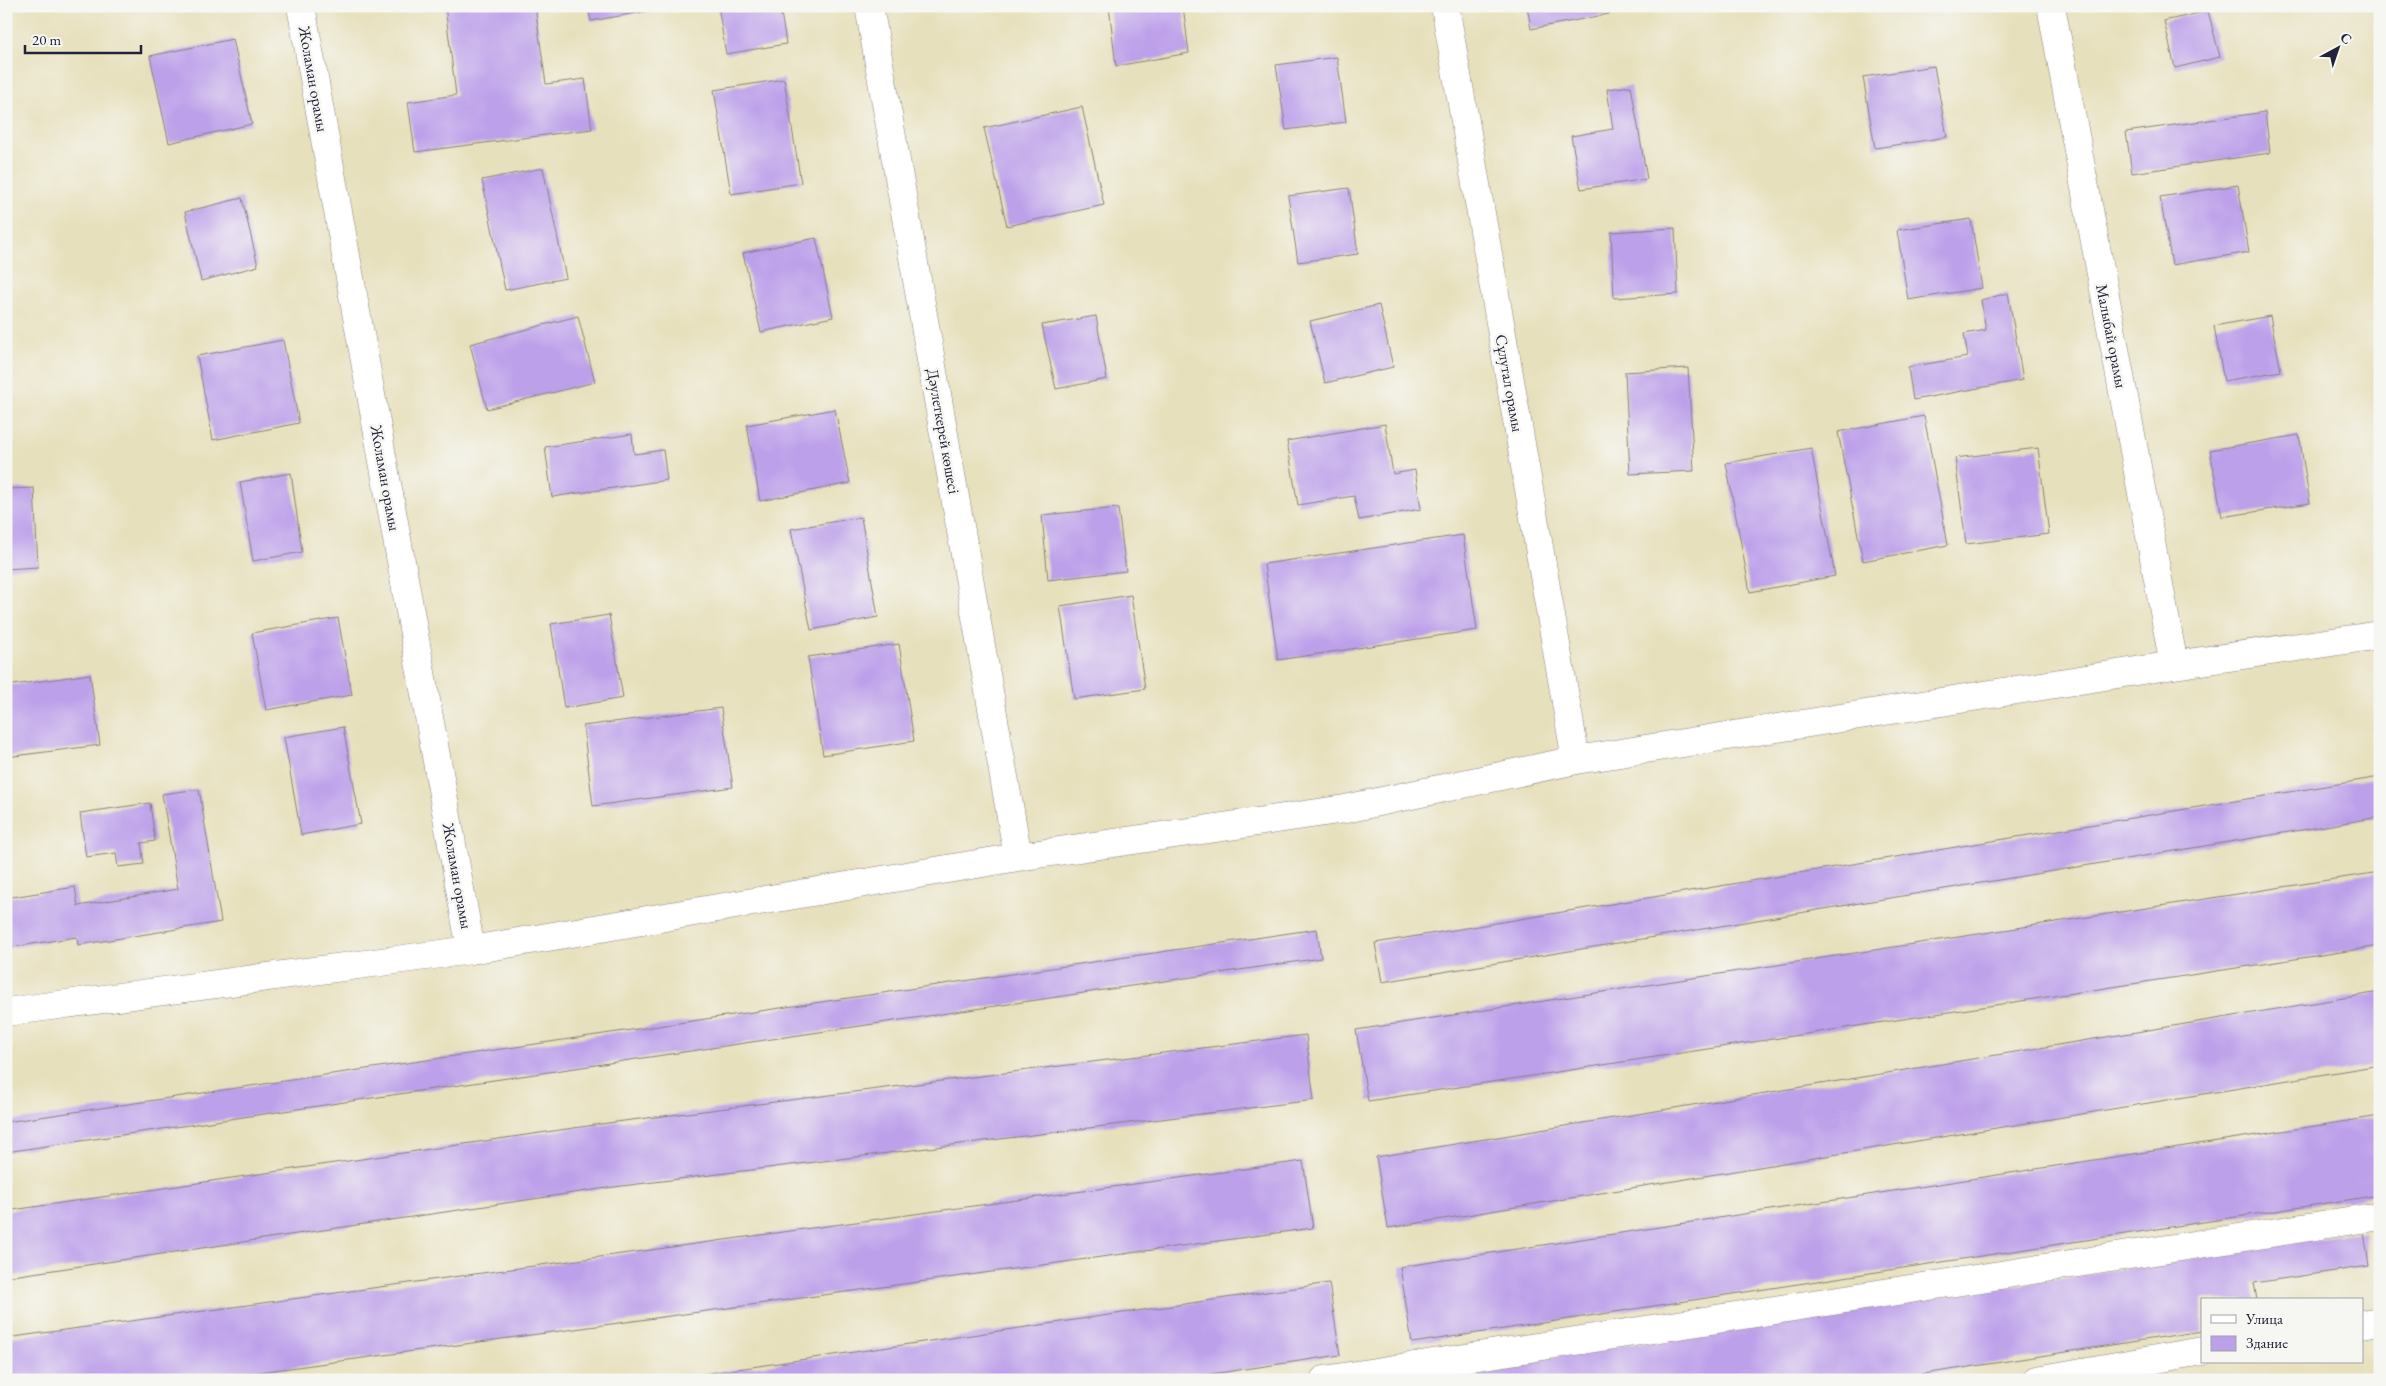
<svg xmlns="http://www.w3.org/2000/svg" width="2386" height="1386" font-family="'EB Garamond',serif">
	<rect width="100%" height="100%" fill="#f6f6f2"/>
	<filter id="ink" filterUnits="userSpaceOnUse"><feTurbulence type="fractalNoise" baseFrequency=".02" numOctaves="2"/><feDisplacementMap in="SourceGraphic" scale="10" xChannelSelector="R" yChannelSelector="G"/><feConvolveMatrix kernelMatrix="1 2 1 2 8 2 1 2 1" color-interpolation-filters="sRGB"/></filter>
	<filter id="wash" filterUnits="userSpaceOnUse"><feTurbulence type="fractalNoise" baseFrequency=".0096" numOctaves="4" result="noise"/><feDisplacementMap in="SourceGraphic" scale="20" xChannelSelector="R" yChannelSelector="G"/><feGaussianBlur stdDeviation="1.12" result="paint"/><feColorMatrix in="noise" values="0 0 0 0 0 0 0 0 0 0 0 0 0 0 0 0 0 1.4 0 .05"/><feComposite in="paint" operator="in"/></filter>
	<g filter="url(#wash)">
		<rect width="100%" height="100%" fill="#e7e0bc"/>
		<g id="blocks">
			<path fill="#bda0ea" d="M445,6h90l11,78 39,-5 7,50 -177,23 -7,-50 48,-7z
				M588,6h82v1l-79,14z
				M718,6h62l6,38 -60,10z
				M1109,6h74l6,47 -73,13z
				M1527,6h81l1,8 -78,15z
				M2208,11l12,46 -45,11 -11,-47z
				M233,39l19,85 -83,19 -19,-87z
				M1337,57l9,65 -60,8 -10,-65z
				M1934,66l13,71 -72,11 -12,-71z
				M784,79l17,104 -70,11 -17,-104z
				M1631,86l16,93 -66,10 -10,-53 42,-7 -6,-40z
				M1082,107l22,98 -97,21 -23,-98z
				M2265,112l5,41 -138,20 -6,-41z
				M543,168l23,110 -61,12 -23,-110z
				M2238,185l11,67 -77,13 -12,-68z
				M1349,188l9,66 -60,8 -10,-66z
				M242,198l16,68 -57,15 -16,-69z
				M1971,219l11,69 -74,12 -11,-70z
				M1675,228l3,66 -64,4 -3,-66z
				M816,238l17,79 -72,15 -18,-79z
				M2008,293l15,87 -110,20 -5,-33 60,-10 -4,-23 22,-4 -5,-30z
				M1379,305l14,62 -68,16 -15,-62z
				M578,316l17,66 -108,27 -17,-65z
				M1096,316l11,63 -51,10 -14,-64z
				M2270,316l11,55 -57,10 -10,-55z
				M283,340l16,83 -86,17 -16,-84z
				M1688,368l6,103 -64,3 -5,-102z
				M835,409l15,74 -90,18 -13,-76z
				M1924,416l24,129 -85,16 -25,-129z
				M1385,424l8,50 22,-4 6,39 -62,11 -5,-24 -56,9 -11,-64z
				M632,434l2,20 29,-4 4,30 -115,17 -7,-50z
				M2299,435l11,68 -88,14 -12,-67z
				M1811,448l24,128 -85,16 -24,-129z
				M2038,448l11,86 -83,10 -11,-86z
				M291,473l11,79 -49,9 -13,-79z
				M34,488l4,79 -32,2v-80z
				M1118,508l8,63 -78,9 -6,-65z
				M861,517l17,100 -67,13 -20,-101z
				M1463,535l14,95 -199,30 -14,-96z
				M1131,595l14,94 -71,10 -14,-93z
				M609,615l14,83 -59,10 -13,-84z
				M338,618l14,77 -86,15 -14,-77z
				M899,644l15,97 -91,14 -15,-98z
				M90,674l10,71 -94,12v-71z
				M721,708l12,79 -140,19 -10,-80z
				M343,727l18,97 -60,11 -17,-98z
				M2380,777v40l-998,165 -7,-39z
				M199,789l22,133 -143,23 -1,-8 -71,11v-50l69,-11 3,19 100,-17 -16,-95z
				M150,803l5,38 -14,2 3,21 -26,3 -2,-14 -30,4 -6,-44z
				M2380,872v74l-1012,155 -12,-71z
				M1317,929l4,29 -1315,194v-30z
				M2380,992v73l-992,163 -12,-71z
				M1306,1035l8,65 -700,87 -608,90v-66l602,-88z
				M2380,1116v79l-968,148 -12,-76z
				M1303,1161l10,67 -1111,152h-196v-42z
				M2364,1232l5,34 -115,17 3,17h-55v31l-317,49h-464v-4z
				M1329,1283l11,72 -169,25h-509z"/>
		</g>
	</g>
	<g filter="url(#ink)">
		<use href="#blocks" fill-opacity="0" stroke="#84817c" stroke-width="1"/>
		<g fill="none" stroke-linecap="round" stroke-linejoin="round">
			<g stroke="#84817c" stroke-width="29">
				<path id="minor" d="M301,6l170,944
					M869,6l149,851
					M1445,6l131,754
					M2051,6l123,659
					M6,1012l465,-62 547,-93 327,-48 231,-49 598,-95 206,-30
					M2362,1324l18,-3
					M1324,1380l1056,-164
					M2037,1380l165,-29"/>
			</g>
			<use href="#minor" stroke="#fff" stroke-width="28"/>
		</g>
	</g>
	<g text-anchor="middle" stroke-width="5" stroke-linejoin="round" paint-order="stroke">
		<g font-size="16" fill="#22223b" stroke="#f6f6f2">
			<text transform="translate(314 79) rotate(80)" y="6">Жоламан орамы</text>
			<text transform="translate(2112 336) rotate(79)" y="6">Малыбай орамы</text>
			<text transform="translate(1510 383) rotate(80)" y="6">Сұлутал орамы</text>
			<text transform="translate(944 431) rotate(80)" y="6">Дәулеткерей көшесі</text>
			<text transform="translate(386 478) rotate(80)" y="6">Жоламан орамы</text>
			<text transform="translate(458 876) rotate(80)" y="6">Жоламан орамы</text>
		</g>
	</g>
	<rect width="2386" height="1386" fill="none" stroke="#f6f6f2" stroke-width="25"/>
	<rect x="2201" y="1298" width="162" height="65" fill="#f6f6f2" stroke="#a1a1a9"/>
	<rect x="2211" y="1315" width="25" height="8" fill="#ffffff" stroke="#a1a1a9"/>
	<text x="2246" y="1324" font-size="15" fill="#22223b">Улица</text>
	<rect x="2211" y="1336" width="25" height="15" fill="#bda0ea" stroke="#a1a1a9"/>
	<text x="2246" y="1348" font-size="15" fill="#22223b">Здание</text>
	<g transform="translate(2338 48) rotate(40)" stroke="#f6f6f2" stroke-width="4" paint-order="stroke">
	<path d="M0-4L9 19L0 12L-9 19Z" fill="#22223b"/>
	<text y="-8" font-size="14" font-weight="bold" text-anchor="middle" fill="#22223b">С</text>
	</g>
	<path d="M25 45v8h116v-8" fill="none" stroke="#22223b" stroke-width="2.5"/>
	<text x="32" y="45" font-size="15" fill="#22223b" stroke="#f6f6f2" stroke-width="4" paint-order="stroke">20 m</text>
</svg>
